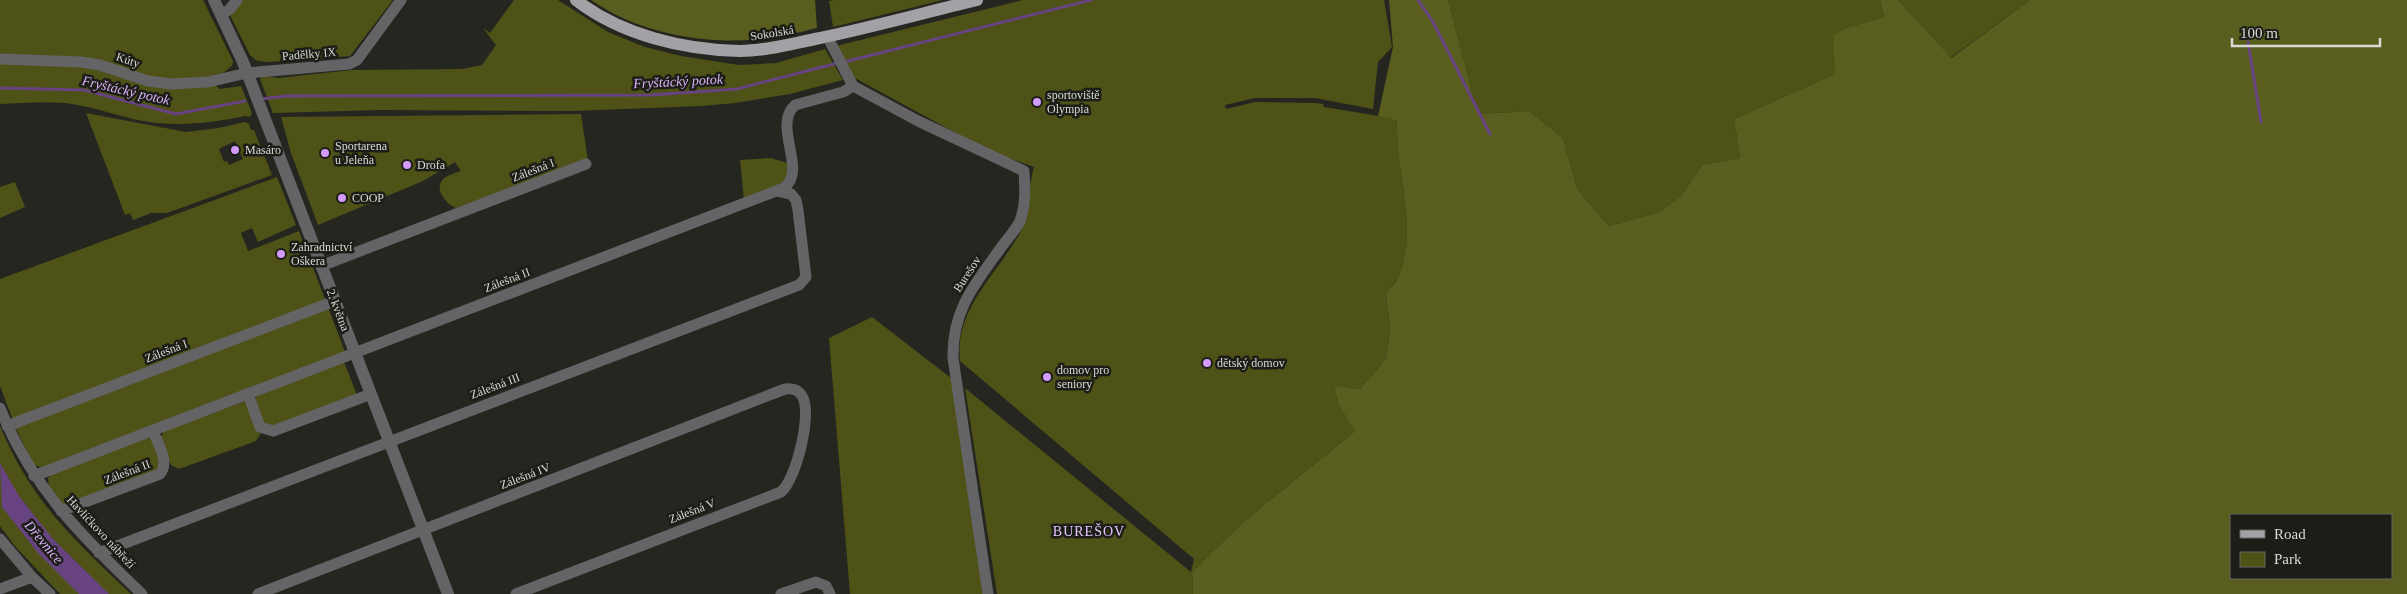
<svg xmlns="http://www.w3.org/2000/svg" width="2407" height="594" font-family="Georgia,serif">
	<rect width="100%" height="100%" fill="#252620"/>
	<path fill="#4e5216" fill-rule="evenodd" d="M0,0h203l30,61 -1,5 -14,11 -50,4 -168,-26z
		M241,0h152l-43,56 -81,6 -12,-1 -7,-6 -20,-40z
		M514,0h44l50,32 37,15 36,9 58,9 37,-2 49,-14 18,31 -53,14 -55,9 -33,3 -129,5 -192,-1 -108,3 -13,-34 3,-3 16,2 72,-8 111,-1 20,-4 14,-20 -13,-17 7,5z
		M834,0h109l-110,27 -4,-26z
		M1023,0h361l8,47 -14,15 -5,47 -58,-11h-60l-30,7 1,4 29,-7 61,1 7,1 1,3 73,12c-2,47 20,109 4,153 -3,7 -10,15 -15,22l4,36 -4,29 -26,30 -26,-4 4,18 18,27 -114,93 -50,49 1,22h-196l-32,-206 226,184 3,-13 -234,-198c-6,-53 38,-87 61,-130 9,-19 7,-45 13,-64l-45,-16 -136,-74 -17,-31z
		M1448,0h432l4,17 -35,10 -14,47 -101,45 6,39 -38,7 -20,30 -22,17 -51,14 -32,-37 -14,-51 -34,-27 -51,3z
		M1898,0h132l-80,58z
		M0,64h71l28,6 116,15 5,4 21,-3 11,27 -2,4 -5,-1c-34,7 -68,11 -102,5 -26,-5 -51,-15 -78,-18 -22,-2 -44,0 -65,1z
		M86,113l100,19 33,-4 26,-6 4,2 2,6h3l18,45 -105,38h-16l-18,7 -3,-7 -5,2zM235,141l8,18 -14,6 -2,-4 -3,1 -5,-13z
		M581,114l7,47 -132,47c-12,-5 -24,-22 -10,-31 4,-3 10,-4 15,-6l-6,-9 -32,19 -105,44 -27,-72 -10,-36z
		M771,158l16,5 1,14 -8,9 -36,14 -4,-40z
		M277,177l19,48 -38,17 -6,-14 -11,5 7,18 51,-20 46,121 -304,116 -8,-4 -16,-33 -17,-45v-107z
		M15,182l10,25 -25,11v-31z
		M872,317l79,61 32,216h-133l-21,-256z
		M344,362l13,33 -86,32 -7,-3 -10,-24 4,-5z
		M245,401l5,2 11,30 -5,8 -77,28 -8,-4 -11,-26 4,-8z
		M0,426c31,75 73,113 131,168h-71l-46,-49 -14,-19z
		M148,438l4,1 9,27 -3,5 -95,35 -14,-18 -1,-10 7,-6z"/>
	<path fill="#595e1e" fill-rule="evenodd" d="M591,0h224l2,28c-17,4 -35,9 -52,11 -59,6 -125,-5 -174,-39z
		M1389,0h59l30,114 51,-3 34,27 14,51 32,37 51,-14 22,-17 20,-30 38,-7 -6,-39 101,-45 -2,-39 16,-8 35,-10 -4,-17h18l53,58 79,-58h377v594h-1214l-1,-22 50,-49 113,-92 -17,-28 -4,-18 26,4 26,-30 4,-29 -4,-36c5,-7 13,-15 15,-23 16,-47 -6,-103 -4,-151l-19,-4 15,-69zM2231,515h160v63h-160z"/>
	<path fill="#684382" d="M0,463l19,33 34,43 56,55h-30l-41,-41 -36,-46z"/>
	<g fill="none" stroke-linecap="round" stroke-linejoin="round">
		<path stroke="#684382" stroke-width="3" d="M1418,0l15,22 57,112
			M2248,42l13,80
			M844,62l247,-62
			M0,88l84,2 92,24 69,-13
			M261,99l25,-3 365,-1 86,-6 101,-26"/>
		<path stroke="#646366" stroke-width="11" d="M221,15l9,-6 7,-9
			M827,36l26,50 65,35 106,50c1,17 2,34 -4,50 -4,9 -14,19 -20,28 -26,36 -48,62 -47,109l35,236
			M0,59l81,3 19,3 48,16 23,3 37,-2 39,-9 102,-9 8,-4 44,-60
			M321,266l265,-102
			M248,394l12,33 13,4 98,-37
			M0,408c31,78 82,129 142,186
			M7,426l328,-125
			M34,476l750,-288c24,-18 -12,-62 11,-83l48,-13 10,-6
			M61,511l99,-37c10,-12 -2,-30 -7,-43
			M0,539l32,38 18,17
			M99,553l700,-268 7,-8 -8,-67 -2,-10 -5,-6 -14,-3
			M0,589l32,-12
			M258,594l527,-205c7,-1 13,0 17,7 11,16 -6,84 -21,96l-265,102
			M781,594l35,-12 10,4 4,8"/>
		<path stroke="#646366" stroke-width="12" d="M214,0l29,62 205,532"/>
		<path stroke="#a3a0a6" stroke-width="12" d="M576,0c45,35 108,50 164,51 25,0 50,-7 75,-12 54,-11 108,-26 162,-39"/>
	</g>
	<g fill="#d39cfc" stroke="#1c1d16" stroke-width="2">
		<circle cx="1037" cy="102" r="5"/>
		<circle cx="235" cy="150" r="5"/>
		<circle cx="325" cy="153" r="5"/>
		<circle cx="407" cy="165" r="5"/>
		<circle cx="342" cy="198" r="5"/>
		<circle cx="281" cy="254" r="5"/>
		<circle cx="1207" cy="363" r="5"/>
		<circle cx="1047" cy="377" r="5"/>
	</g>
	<g text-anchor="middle" stroke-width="5" stroke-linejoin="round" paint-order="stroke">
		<g font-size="12" fill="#d9dad6" stroke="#1c1d16">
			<text transform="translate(772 33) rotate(-9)" y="4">Sokolská</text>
			<text transform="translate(309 54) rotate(-5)" y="4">Padělky IX</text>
			<text transform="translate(128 60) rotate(18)" y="4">Kúty</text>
			<text transform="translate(533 170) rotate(-21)" y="4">Zálešná I</text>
			<text transform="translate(967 274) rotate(-57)" y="4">Burešov</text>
			<text transform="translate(507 280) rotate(-21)" y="4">Zálešná II</text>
			<text transform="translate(338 310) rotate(69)" y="4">2. května</text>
			<text transform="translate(166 351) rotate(-21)" y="4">Zálešná I</text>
			<text transform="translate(495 386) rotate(-21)" y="4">Zálešná III</text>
			<text transform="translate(127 472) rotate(-21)" y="4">Zálešná II</text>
			<text transform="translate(525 476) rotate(-21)" y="4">Zálešná IV</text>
			<text transform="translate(692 511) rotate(-21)" y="4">Zálešná V</text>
			<text transform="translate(101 532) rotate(47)" y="4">Havlíčkovo nábřeží</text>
		</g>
		<g font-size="12" fill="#d9dad6" stroke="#1c1d16" text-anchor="start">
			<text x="1047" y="99">sportoviště<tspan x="1047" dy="14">Olympia</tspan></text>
			<text x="335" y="150">Sportarena<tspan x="335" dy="14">u Jeleňa</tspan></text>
			<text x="245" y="154">Masáro</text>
			<text x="417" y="169">Drofa</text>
			<text x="352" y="202">COOP</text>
			<text x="291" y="251">Zahradnictví<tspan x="291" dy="14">Oškera</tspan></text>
			<text x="1217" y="367">dětský domov</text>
			<text x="1057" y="374">domov pro<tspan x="1057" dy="14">seniory</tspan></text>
		</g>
		<g font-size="14" font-style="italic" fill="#dbb2fc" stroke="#1c1d16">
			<text transform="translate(678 81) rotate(-3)" y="5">Fryštácký potok</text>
			<text transform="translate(126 90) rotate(13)" y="5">Fryštácký potok</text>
			<text transform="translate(44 542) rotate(50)" y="5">Dřevnice</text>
		</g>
		<g font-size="14" letter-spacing="1" fill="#e4c6fc" stroke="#1c1d16">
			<text x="1089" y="536">BUREŠOV</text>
		</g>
	</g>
	<rect x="2230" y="514" width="162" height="65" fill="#1c1d16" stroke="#686963"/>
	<rect x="2240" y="530" width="25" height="8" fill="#a3a0a6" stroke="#686963"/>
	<text x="2274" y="539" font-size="15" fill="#d9dad6">Road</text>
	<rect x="2240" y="552" width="25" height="15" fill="#4e5216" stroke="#686963"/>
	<text x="2274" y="564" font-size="15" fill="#d9dad6">Park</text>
	<path d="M2232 38v8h148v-8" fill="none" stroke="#d9dad6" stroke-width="2.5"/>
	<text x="2240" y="38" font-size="15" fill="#d9dad6" stroke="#1c1d16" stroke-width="4" paint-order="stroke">100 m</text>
</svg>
